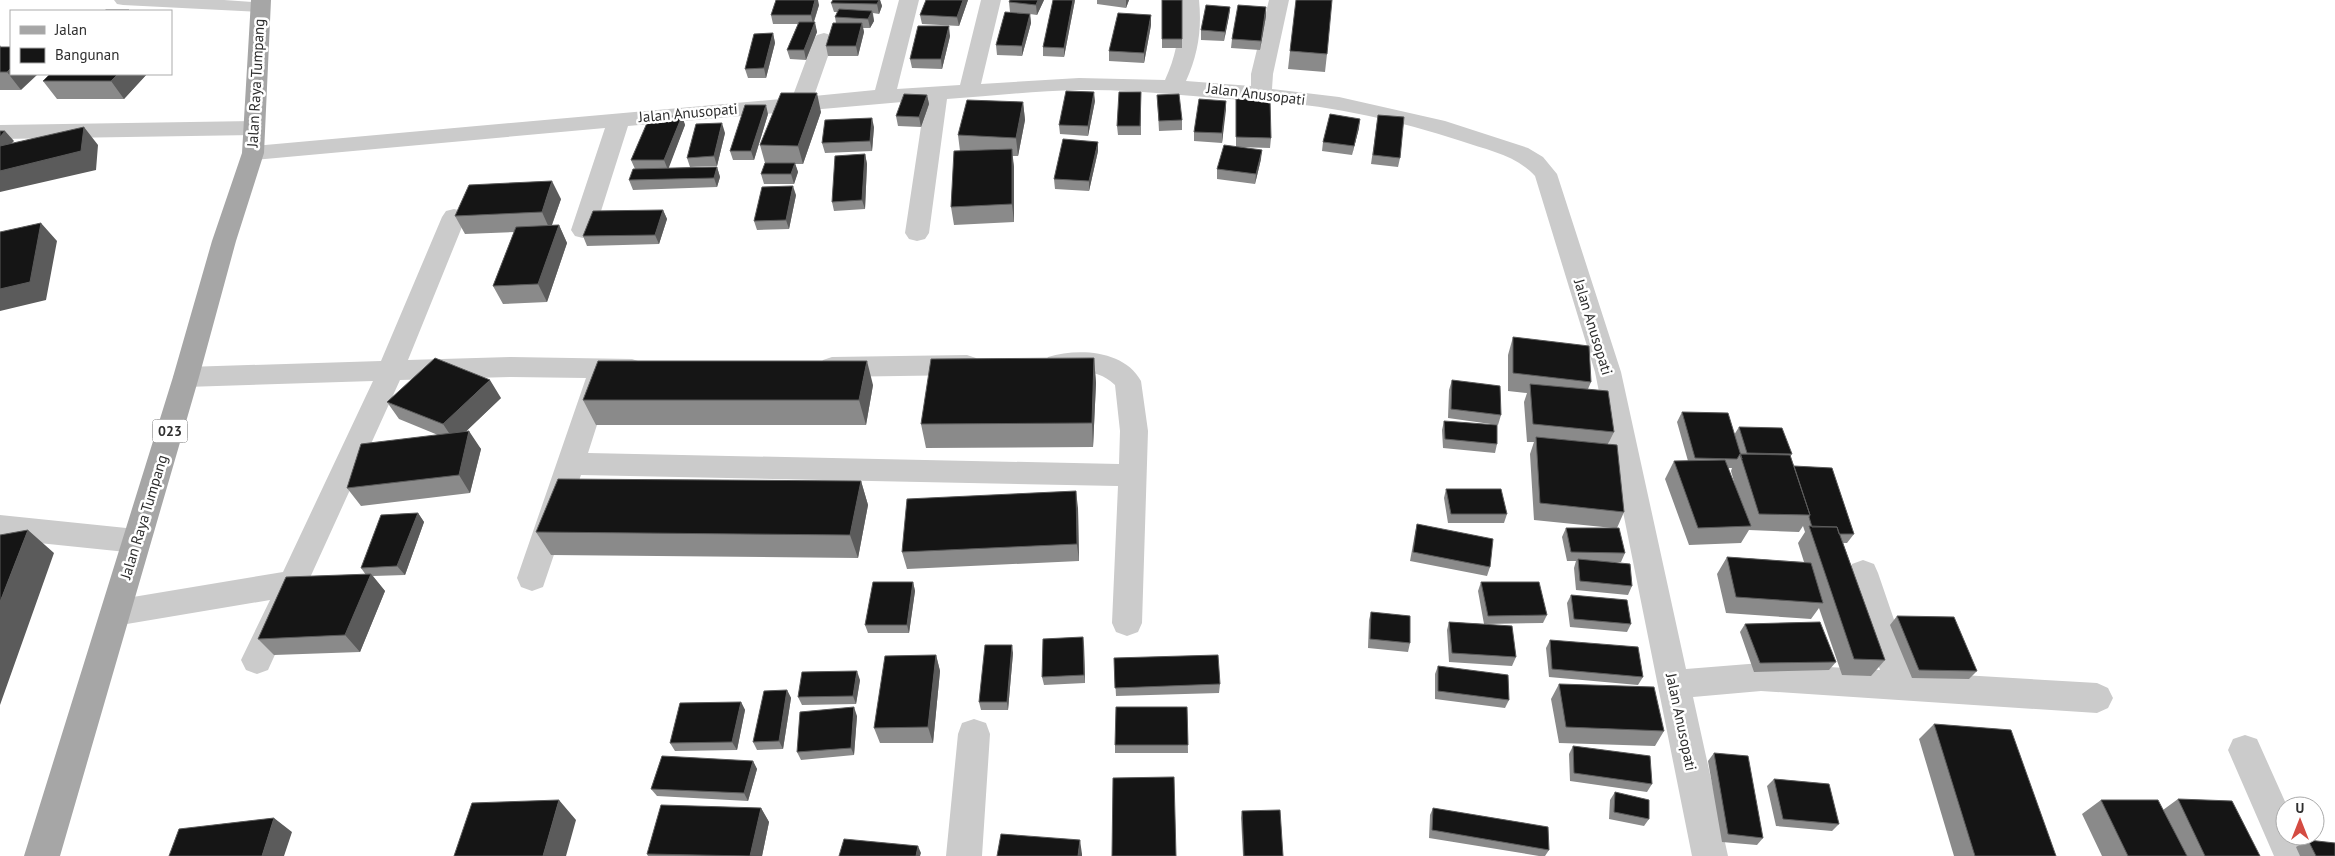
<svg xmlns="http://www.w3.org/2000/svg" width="2335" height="856" font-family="'PT Sans',sans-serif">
	<rect width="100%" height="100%" fill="#fff"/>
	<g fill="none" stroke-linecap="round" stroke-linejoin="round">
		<path fill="#cbcbcb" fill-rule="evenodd" d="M114,0h110l42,3 3,4 -3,4 -6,1 -137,-7 -6,-1z"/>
		<path fill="#cbcbcb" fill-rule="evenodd" d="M899,0h20l-22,89 63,-4 21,-85h20l-20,84 98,-6 86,2c12,-26 16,-52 14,-80h20c3,29 -1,55 -13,81l65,5v-12l18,-74h20l-16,74 -1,15 67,8 106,24 83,27 15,9 14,17 64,198 65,297 75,-6 119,7 -32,-97 4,-9 11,-4 11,4 4,9 34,99 185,11 11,5 5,10 -5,10 -11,5 -336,-22 -68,6 35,159h-36l-97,-484 -60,-196c-19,-21 -48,-26 -74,-35 -64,-21 -133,-36 -200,-40 -61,-3 -121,-12 -182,-11 -44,1 -88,6 -132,9l-18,134 -4,6 -8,2 -8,-2 -4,-6 20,-133 -297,26 -33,104 -4,6 -8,2 -8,-2 -4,-6 34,-102 -352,32 -8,-2 -3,-5 3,-5 8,-2 539,-48 22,-59 3,-4 7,-2 7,2 3,4 -20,57 61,-6z
			M254,121l8,2 3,5 -3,5 -8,2 -254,4v-14z
			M454,209l8,2 4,6 -58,143 103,-3 121,2 9,3 4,7 -4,7 -9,3 -20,-1 -24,75 531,11 1,-33 -5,-46c-26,-23 -39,-6 -67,-14l-4,-7 4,-7c30,-9 76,-7 93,24l7,50 -6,192 -4,9 -11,4 -11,-4 -4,-9 6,-137 -537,-11 -38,112 -11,4 -11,-4 -4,-9 69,-200 -75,-1 -111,3 -132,290 -11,4 -11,-4 -5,-10 29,-60 -155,26 -11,-4 -4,-9 4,-9 11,-4 168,-28 90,-191 -187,6 -9,-3 -4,-7 4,-7 9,-3 195,-6 61,-144 4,-6z
			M967,355l9,3 4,7 -4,7 -9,3 -135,2 -9,-3 -4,-7 4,-7 9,-3z
			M0,515l136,14 10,3 5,9 -5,9 -10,3 -136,-14z
			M974,719l12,4 4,11 -8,122h-36l12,-122 4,-11z
			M2245,735l12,4 30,67h-2v30h16l9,20h-36l-46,-106 5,-11z"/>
		<path fill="#a6a6a6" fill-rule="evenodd" d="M251,0h20l-7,153 -28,88 -37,136 -139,479h-36l149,-479 39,-136 30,-88z"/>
	</g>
	<path fill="#8a8a8a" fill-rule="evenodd" d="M833,0h47l2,6 -3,8 -6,-1 1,8 -4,7h-7l1,4 -6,24h-30l-2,-10 10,-23 -1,-6 2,-5h-3l-3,-9z
		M926,0h42l-9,26 -37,-2 -2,-9z
		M1044,0l-7,15 -7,-1 1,9 -9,33 -25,-1 -1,-10 32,-31 -18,-2 -1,-10z
		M1075,0l-11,57 -21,-1v-9z
		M1097,0h32l-3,8 -29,-4z
		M1162,0h20v48h-20z
		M819,5l-5,17 3,10 -11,28 -16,-1 -3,-9 11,-26h-25l-2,-9z
		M1230,7l-1,9 -5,25 -23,-1v-10z
		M1266,16l-6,34 -29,-2 1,-9z
		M1151,25l-7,38 -35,-2v-10z
		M773,33l2,10 -9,35h-18l-3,-9z
		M950,36l-8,33 -30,-1 -2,-9z
		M0,45l1,2 20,43h-21z
		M1290,51l37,3 -2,18 -37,-3z
		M50,74h97l-23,25h-67l-14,-18z
		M1141,92v43h-23l-1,-9z
		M927,95l2,9 -8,23 -23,-1 -2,-10z
		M1157,95l25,25v10l-23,1z
		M1236,99l35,39 -1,10 -33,-1 24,12 -6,25 -38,-5v-10l19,-22z
		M1095,101l-7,35 -28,-2 -1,-9z
		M1226,101l-4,42 -28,-2v-9z
		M1023,102l2,18 -7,36h-6l2,11v55l-60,3 -3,-18 9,-56 -2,-16z
		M821,112l-18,52h-8l3,8 -4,12h-30l-3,-10 4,-11 -5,-18z
		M768,114l-14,46h-21l-3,-9z
		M1378,115l22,43 -2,9 -27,-3z
		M682,116l3,9 -17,43 49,-1 3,10 -3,10 -84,3 -4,-10 6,-11 -4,-9z
		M874,127l-2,24 -47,2 -3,-10z
		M1359,128l-7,27 -30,-4 1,-9z
		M725,133l-8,33 -27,1 -3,-9z
		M1098,151l-9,40 -34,-2 -1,-10z
		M865,154l2,10 -2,45 -31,2 -2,-9z
		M796,195l-7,34 -32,1 -3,-9z
		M561,199l-9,26h7l8,18 -20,59 -44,2 -10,-18 21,-54 -49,2 -10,-18z
		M663,210l4,9 -8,25 -72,2 -4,-10z
		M1513,337l78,45 -3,7 26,43 -6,12 16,68 -7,16 8,25 -4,9h-15l26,24 -4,9 -52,-5 -2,-22 2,-7h-9l-5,-24 4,-9h47l-79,-8 -4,-66 4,-12h-7l-3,-40 3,-9 -19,-2v-36z
		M1094,358l2,25 -3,64 -167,1 -5,-24z
		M1452,380l49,35 -3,10 -50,-7 1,-28z
		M873,385l-7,40h-270l-13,-25z
		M501,398l-36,34 16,17 -11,44 -109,13 -14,-18 91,-53 -39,-16 -12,-17z
		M1682,412l52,23 5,-8 53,27 -2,3 4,9 60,68 -7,9h-4l42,117 -14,16 -29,-1 -23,-67 -8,11 -85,-6 -9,-39 10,-17 77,5 -6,-19 7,-11 -2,-6 -4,6 -50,-2 -8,13 -52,2 -24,-66 9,-18h14l-11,-39zM1728,468h4l-1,3 5,18z
		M1444,421l53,23 -2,9 -52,-5 -1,-18z
		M861,481l7,24 -10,53 -307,-3 -15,-23z
		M1446,489l61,25 -3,9h-56l-4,-25z
		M1078,508l1,53 -172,8 -5,-17z
		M418,513l6,9 -19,53 -32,1 12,15 -25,61 -86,3 -16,-16 108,-64 -5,-7z
		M1417,524l73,43 -3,9 -77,-15 5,-28z
		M913,582l2,9 -6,42h-41l-3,-8z
		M1481,582l66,33 -4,8 -58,1 31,33 -4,9 -63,-4 -2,-32 2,-8 35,2 -6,-33z
		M1571,595l60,29 -4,8 -57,-5 -3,-24z
		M1371,612l39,31 -2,9 -40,-4 1,-28z
		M1897,616l80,55 -8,8 -57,-1 -22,-53z
		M1745,624l91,38 -7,8 -75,2 -14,-40z
		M1550,640l93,37 -5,8 -89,-8 -3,-29z
		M1084,645l1,38 -41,2 -2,-8z
		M1013,653l-5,57h-27l-2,-8z
		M936,655l4,16 -7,72h-53l-6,-15z
		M1114,658l106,26 -1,9 -103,3z
		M1438,666l71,34 -4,8 -70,-9v-25z
		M860,680l-4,24 -54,1 -4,-8z
		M1559,684l105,47 -9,15 -96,-3 -8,-44z
		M787,690l4,8 -8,51 -26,1 -4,-8z
		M741,702l4,8 -8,40 -62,1 -5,-8z
		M1187,707l1,46h-73v-8z
		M857,716l-3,39 -53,5 -4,-8z
		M1934,724l122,132h-102l-35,-117z
		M1573,746l79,38 -5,8 -77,-11 -1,-27z
		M1714,753l49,85 -6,7 -35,-3 -14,-81z
		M753,761l4,8 -9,32 -91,-5 -6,-7z
		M1774,779l65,45 -7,7 -56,-5 -9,-40z
		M1615,792l34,27 -5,7 -35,-7 1,-19z
		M2178,799l82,57h-158l-20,-42 19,-14 62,10z
		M761,808l8,14 -7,34h-114l-1,-2z
		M1433,808l116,42 -4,6h-6l-110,-18 1,-23z
		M1242,811l41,45h-40l-2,-38z
		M2308,840l27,16h-35l-4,-9z"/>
	<path fill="#5b5b5b" d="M815,0h3l1,5 -6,19 -2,-9z
		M879,0h1l2,6 -3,8 -2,-10z
		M963,0h5l-9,26 -2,-9z
		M1038,0h6l-7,15 -1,-10z
		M1073,0h2l-11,57v-9z
		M1126,0h3l-3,8z
		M1230,7l-1,9 -5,25 1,-9z
		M1266,7v9l-6,34 1,-9z
		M872,11l2,10 -4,7 -2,-9z
		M1030,14l1,9 -9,33v-10z
		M1151,15v10l-7,38v-10z
		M815,22l2,10 -11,28 -2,-10z
		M862,23l2,9 -6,24 -2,-10z
		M949,26l1,10 -8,33 -1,-10z
		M773,33l2,10 -9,35 -2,-10z
		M11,68v6h27l-17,16 -14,-18z
		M118,74h29l-23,25 -13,-18z
		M1094,92l1,9 -7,35v-10z
		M817,93l4,19 -18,52 -5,-18z
		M927,95l2,9 -8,23 -2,-10z
		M1226,101v9l-4,33v-10z
		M1023,102l2,18 -7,36 -2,-18z
		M766,105l2,9 -14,46 -3,-9z
		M682,116l3,9 -17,45 -4,-10z
		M872,118l2,9 -2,24 -2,-10z
		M1360,119l-1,9 -7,27z
		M722,123l3,10 -8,33 -3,-10z
		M84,127l14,18 -2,25 -96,22v-21z
		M5,131l9,10 -14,15v-19z
		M1098,142v9l-9,40v-10z
		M1012,149l2,18v55l-2,-18z
		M1262,150l-1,9 -6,25 1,-10z
		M865,154l2,10 -2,45 -3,-9z
		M795,163l3,9 -4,12 -3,-10z
		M717,167l3,10 -3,10 -3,-9z
		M552,181l9,18 -11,31 -8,-18z
		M793,186l3,9 -7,34 -3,-9z
		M663,210l4,9 -8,25 -4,-9z
		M41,223l16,18 -11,59 -46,11v-22z
		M559,225l8,18 -20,59 -9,-18z
		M1094,358l2,25 -3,64 -1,-24z
		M867,361l6,24 -7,40 -7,-25z
		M490,380l11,18 -46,44 -12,-18z
		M469,431l12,18 -11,44 -11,-18z
		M861,481l7,24 -10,53 -8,-23z
		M1076,491l2,17 1,53 -2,-17z
		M418,513l6,9 -19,53 -8,-9z
		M28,530l26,23 -54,152v-103z
		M371,574l14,17 -25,61 -15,-17z
		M913,582l2,9 -6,42 -2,-8z
		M1083,637l1,8 1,38 -1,-8z
		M1012,645l1,8 -5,57 -1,-8z
		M936,655l4,16 -7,72 -5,-16z
		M857,671l3,9 -4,24 -3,-8z
		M787,690l4,8 -8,51 -4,-8z
		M741,702l4,8 -8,40 -5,-8z
		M854,707l3,9 -3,39 -3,-7z
		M753,761l4,8 -9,32 -4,-8z
		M559,800l17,20 -10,36h-23z
		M761,808l8,14 -7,34h-12z
		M274,818l18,14 -8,24h-22z
		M1080,840l2,14v2h-4z
		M918,846l3,7 -1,3h-4z"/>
	<path fill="#151515" stroke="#5b5b5b" d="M776,0h39l-4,15h-40z
		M833,0h46l-2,4 -46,-1z
		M926,0h37l-6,17 -37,-2z
		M1010,0h28l-2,5 -27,-3z
		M1053,0h20l-9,48 -21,-1z
		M1162,0h20v39h-20z
		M1296,0h36l-5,54 -37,-3z
		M1206,5l24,2 -5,25 -24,-2z
		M1238,5l28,2 -5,34 -29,-2z
		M839,9l33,2 -4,8 -33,-2z
		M106,10h23l-1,1h-24z
		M1005,12l25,2 -8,32 -26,-1z
		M1118,13l33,2 -7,38 -35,-2z
		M799,22h16l-11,28h-17z
		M833,23h29l-6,23h-30z
		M918,26h31l-8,33h-31z
		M773,33l-9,35 -19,1 9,-35z
		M0,47h11v21l-4,4h-7z
		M50,74h68l-7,7h-68z
		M1066,91l28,1 -6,34 -29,-1z
		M1119,92h22l-1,34h-23z
		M781,93h36l-19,53 -38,-1z
		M904,94l23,1 -8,22 -23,-1z
		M1179,94l3,26 -23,1 -2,-26z
		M1199,99l27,2 -4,32 -28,-1z
		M1236,99h34l1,39 -35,-1z
		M967,100l56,2 -7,36 -58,-3z
		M745,105h21l-15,46h-21z
		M1330,114l30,5 -6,27 -31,-4z
		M1378,115l26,2 -4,41 -27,-3z
		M650,116h32l-18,44h-33z
		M872,118l-2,23 -48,2 3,-23z
		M722,123l-8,33 -27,2 9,-34z
		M84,127l-3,24 -81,20v-25z
		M0,131h5l-5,6z
		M1063,139l35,3 -9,39 -35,-2z
		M1224,145l38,5 -6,24 -39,-5z
		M1012,149v55l-61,3 3,-56z
		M865,154l-3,46 -30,2 3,-46z
		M765,163h30l-4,11h-30z
		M717,167l-3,11 -85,2 4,-11z
		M552,181l-10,31 -87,4 14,-31z
		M793,186l-7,34 -32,1 8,-34z
		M663,210l-8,25 -72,1 10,-25z
		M41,223l-11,59 -30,7v-57z
		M559,225l-21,59 -45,2 23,-59z
		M1513,337l76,9 2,36 -78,-9z
		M435,358l55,22 -47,44 -56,-22z
		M1094,358l-2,65 -171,1 10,-65z
		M598,361h269l-8,39h-276z
		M1452,380l48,6 1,29 -50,-6z
		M1530,384l78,7 6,41 -81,-8z
		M1682,412l46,1 14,46 -2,-5 -3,5 -42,-1z
		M1444,421l53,4v19l-52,-5z
		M1739,427l43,1 10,26 -45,-1z
		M469,431l-10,44 -112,13 14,-44z
		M1536,437l81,8 7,67 -84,-9z
		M1740,454l50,1 20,60 -51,-1z
		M1725,460l26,66 -53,2 -24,-67z
		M1794,466l38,2 22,66h-15l-2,-7h-25l-3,-10 1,-2z
		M558,479l303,2 -11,54 -314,-3z
		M1446,489h55l6,25h-56z
		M1076,491l1,53 -175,8 5,-53z
		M418,513l-21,53 -36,2 20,-53z
		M1417,524l76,15 -3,28 -77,-15z
		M1809,526l28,1 48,133 -31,-1z
		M1566,528h53l6,25 -54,-1z
		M28,530l-28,72v-67z
		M1727,557l84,6 12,40 -87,-6z
		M1578,559l52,5 2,22 -52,-5z
		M371,574l-26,61 -87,4 28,-62z
		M873,582h40l-6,43h-42z
		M1481,582h58l8,33 -59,1z
		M1571,595l56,5 4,24 -57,-5z
		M1371,612l39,4v27l-40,-4z
		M1897,616l57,1 23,54 -58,-1z
		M1449,622l63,4 4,31 -64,-4z
		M1820,622l16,40 -76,1 -15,-39z
		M1083,637l1,38 -42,2 1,-38z
		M1550,640l88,7 5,30 -91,-8z
		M985,645h27l-5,57h-28z
		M936,655l-8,72 -54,1 11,-72z
		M1218,655l2,29 -105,4 -1,-30z
		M1438,666l70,9 1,25 -71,-9z
		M857,671l-4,25 -55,1 4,-25z
		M1559,684l95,3 10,44 -98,-4z
		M787,690l-8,51 -26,1 11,-51z
		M741,702l-9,40 -62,1 10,-40z
		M854,707l-3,41 -54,4 3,-40z
		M1116,707h71l1,38h-73z
		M1934,724l77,6 45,126h-81z
		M1573,746l77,10 2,28 -78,-11z
		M1714,753l34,3 15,82 -35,-4z
		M662,756l91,5 -9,32 -93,-4z
		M1174,777l2,79h-64l1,-78z
		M1774,779l55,5 10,40 -56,-5z
		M1615,792l34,8v19l-35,-7z
		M2178,799l54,2 28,55h-55z
		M559,800l-16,56h-89l18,-53z
		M2101,800h57l29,56h-59z
		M661,805l100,3 -11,48 -103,-2z
		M1433,808l115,19 1,23 -117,-20z
		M1280,810l3,46h-39l-2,-45z
		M274,818l-12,38h-93l10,-27z
		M1001,834l79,6 -2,16h-81z
		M844,839l74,7 -2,10h-77z
		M2308,840l27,3v13h-19z"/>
	<g text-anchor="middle" stroke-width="5" stroke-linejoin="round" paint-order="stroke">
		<rect fill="#fff" stroke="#6d6d6d" stroke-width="1" x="152.5" y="419.5" width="35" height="23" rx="4"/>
		<g font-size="14" font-weight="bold" fill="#2e2e2e">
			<text x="170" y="436">023</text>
		</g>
		<g font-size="15" fill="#2e2e2e" stroke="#fff">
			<text transform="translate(256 83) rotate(-87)" y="5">Jalan Raya Tumpang</text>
			<text transform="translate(1256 94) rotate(7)" y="5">Jalan Anusopati</text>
			<text transform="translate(688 113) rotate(-5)" y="5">Jalan Anusopati</text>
			<text transform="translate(1593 327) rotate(73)" y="5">Jalan Anusopati</text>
			<text transform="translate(144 517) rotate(-73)" y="5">Jalan Raya Tumpang</text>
			<text transform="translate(1681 722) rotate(78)" y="5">Jalan Anusopati</text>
		</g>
	</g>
	<rect x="10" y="10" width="162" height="65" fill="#ffffff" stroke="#ababab"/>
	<rect x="20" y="26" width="25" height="8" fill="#a6a6a6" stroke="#ababab"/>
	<text x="55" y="35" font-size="15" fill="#2e2e2e">Jalan</text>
	<rect x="20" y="48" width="25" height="15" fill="#151515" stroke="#ababab"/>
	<text x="55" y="60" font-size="15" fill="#2e2e2e">Bangunan</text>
	<g transform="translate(2300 821)"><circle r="24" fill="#ffffff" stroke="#ababab"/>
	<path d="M0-4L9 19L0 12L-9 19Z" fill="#d44b42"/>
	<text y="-8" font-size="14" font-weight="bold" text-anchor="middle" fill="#2e2e2e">U</text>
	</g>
</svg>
